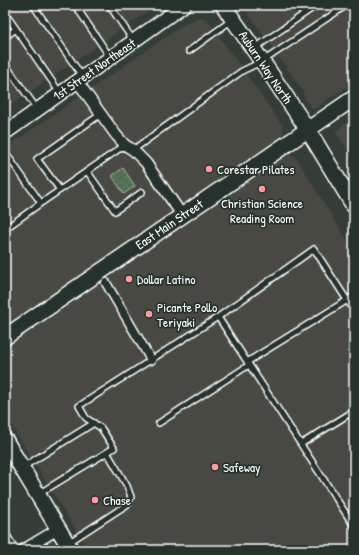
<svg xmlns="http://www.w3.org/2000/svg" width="359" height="555" font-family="'Patrick Hand',sans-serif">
	<defs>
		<pattern id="park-dots" width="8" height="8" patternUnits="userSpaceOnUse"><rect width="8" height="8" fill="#577359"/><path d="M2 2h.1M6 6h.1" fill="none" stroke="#505a51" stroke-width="1.8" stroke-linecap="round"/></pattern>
	</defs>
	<rect width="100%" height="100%" fill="#353d37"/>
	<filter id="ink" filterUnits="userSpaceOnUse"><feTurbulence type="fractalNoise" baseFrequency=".025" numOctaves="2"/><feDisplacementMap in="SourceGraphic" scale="8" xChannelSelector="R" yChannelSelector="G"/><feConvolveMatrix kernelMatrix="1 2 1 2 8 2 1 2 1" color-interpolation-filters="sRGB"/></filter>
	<g filter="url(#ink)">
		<path fill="#464a43" d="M5,5h152l-152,104z
			M242,5h112v77l-38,26h-4l-8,-10 -1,-7z
			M199,17l8,2 75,106 2,8 -2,7 -277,190v-182l181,-125z
			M354,118v42l-19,-29z
			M285,153l10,3 59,96v294l-5,4h-261l-83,-135v-70z"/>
		<path fill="url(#park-dots)" stroke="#abb9ac" d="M123,168l12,18 -11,8 -12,-18z"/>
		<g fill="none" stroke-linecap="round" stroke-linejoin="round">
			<g stroke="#fff" stroke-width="8">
				<path id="service" d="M33,5l49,71
					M75,5l35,52
					M109,5l24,35
					M5,8l4,-3
					M5,13l55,80
					M5,37l11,-8
					M255,48l62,-43
					M189,51l43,-31
					M5,64l32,45
					M133,150l109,-79 21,-10 84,-56
					M5,152l36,51 -36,26
					M87,171l28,40 27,-19
					M60,190l-23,-31 64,-45
					M41,203l84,-58
					M218,317l136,209
					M247,362l107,-66
					M159,423l90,-58
					M301,444l53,-33
					M23,467l71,-44
					M40,493l74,-45 -13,-20 -15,-10 -7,-12 139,-89 96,-68 40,62
					M5,532l11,18
					M68,543l60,-39 3,-7 -4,-11 -20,-34"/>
			</g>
			<g stroke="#fff" stroke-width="11">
				<path id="pedestrian" d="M106,283l45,77"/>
			</g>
			<g stroke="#fff" stroke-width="13">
				<path id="minor" d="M77,81l39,54 9,10 8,5 13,13 36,52
					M23,550l35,-21"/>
			</g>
			<g stroke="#fff" stroke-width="16">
				<path id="tertiary" d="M5,133l179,-128"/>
			</g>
			<g stroke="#fff" stroke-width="18">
				<path id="secondary" d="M223,5l45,65 40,60 46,76
					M5,337l349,-239
					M5,440l66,110"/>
			</g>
			<use href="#service" stroke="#26332d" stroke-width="5"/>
			<use href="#pedestrian" stroke="#26332d" stroke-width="8"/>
			<use href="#minor" stroke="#26332d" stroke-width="10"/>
			<use href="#tertiary" stroke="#26332d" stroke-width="13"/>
			<use href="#secondary" stroke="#26332d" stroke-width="15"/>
		</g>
	</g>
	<g fill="#ff9aa2" stroke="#26332d" stroke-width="1.5">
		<circle cx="209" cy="169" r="4"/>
		<circle cx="262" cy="189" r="4"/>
		<circle cx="129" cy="279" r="4"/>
		<circle cx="149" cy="314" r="4"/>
		<circle cx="215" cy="467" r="4"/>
		<circle cx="95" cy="500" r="4"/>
	</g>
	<g text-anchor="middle" stroke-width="3.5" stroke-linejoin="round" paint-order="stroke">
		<g font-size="13" fill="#fff" stroke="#26332d">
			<text transform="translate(266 67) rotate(56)" y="5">Auburn Way North</text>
			<text transform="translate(94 69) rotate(-35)" y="5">1st Street Northeast</text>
			<text transform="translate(169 224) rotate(-34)" y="5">East Main Street</text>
		</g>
		<g font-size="13" fill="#fff" stroke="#26332d" text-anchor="start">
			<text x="217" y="174">Corestar Pilates</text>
			<text x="262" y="208" text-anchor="middle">Christian Science<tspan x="262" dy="15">Reading Room</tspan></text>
			<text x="137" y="284">Dollar Latino</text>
			<text x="157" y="312">Picante Pollo<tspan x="157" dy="15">Teriyaki</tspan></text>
			<text x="223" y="472">Safeway</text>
			<text x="103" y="505">Chase</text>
		</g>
	</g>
	<rect width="359" height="555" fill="none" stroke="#26332d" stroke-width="20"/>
	<rect x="10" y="10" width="339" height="535" fill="none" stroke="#fff" stroke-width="1.5" filter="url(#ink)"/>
</svg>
